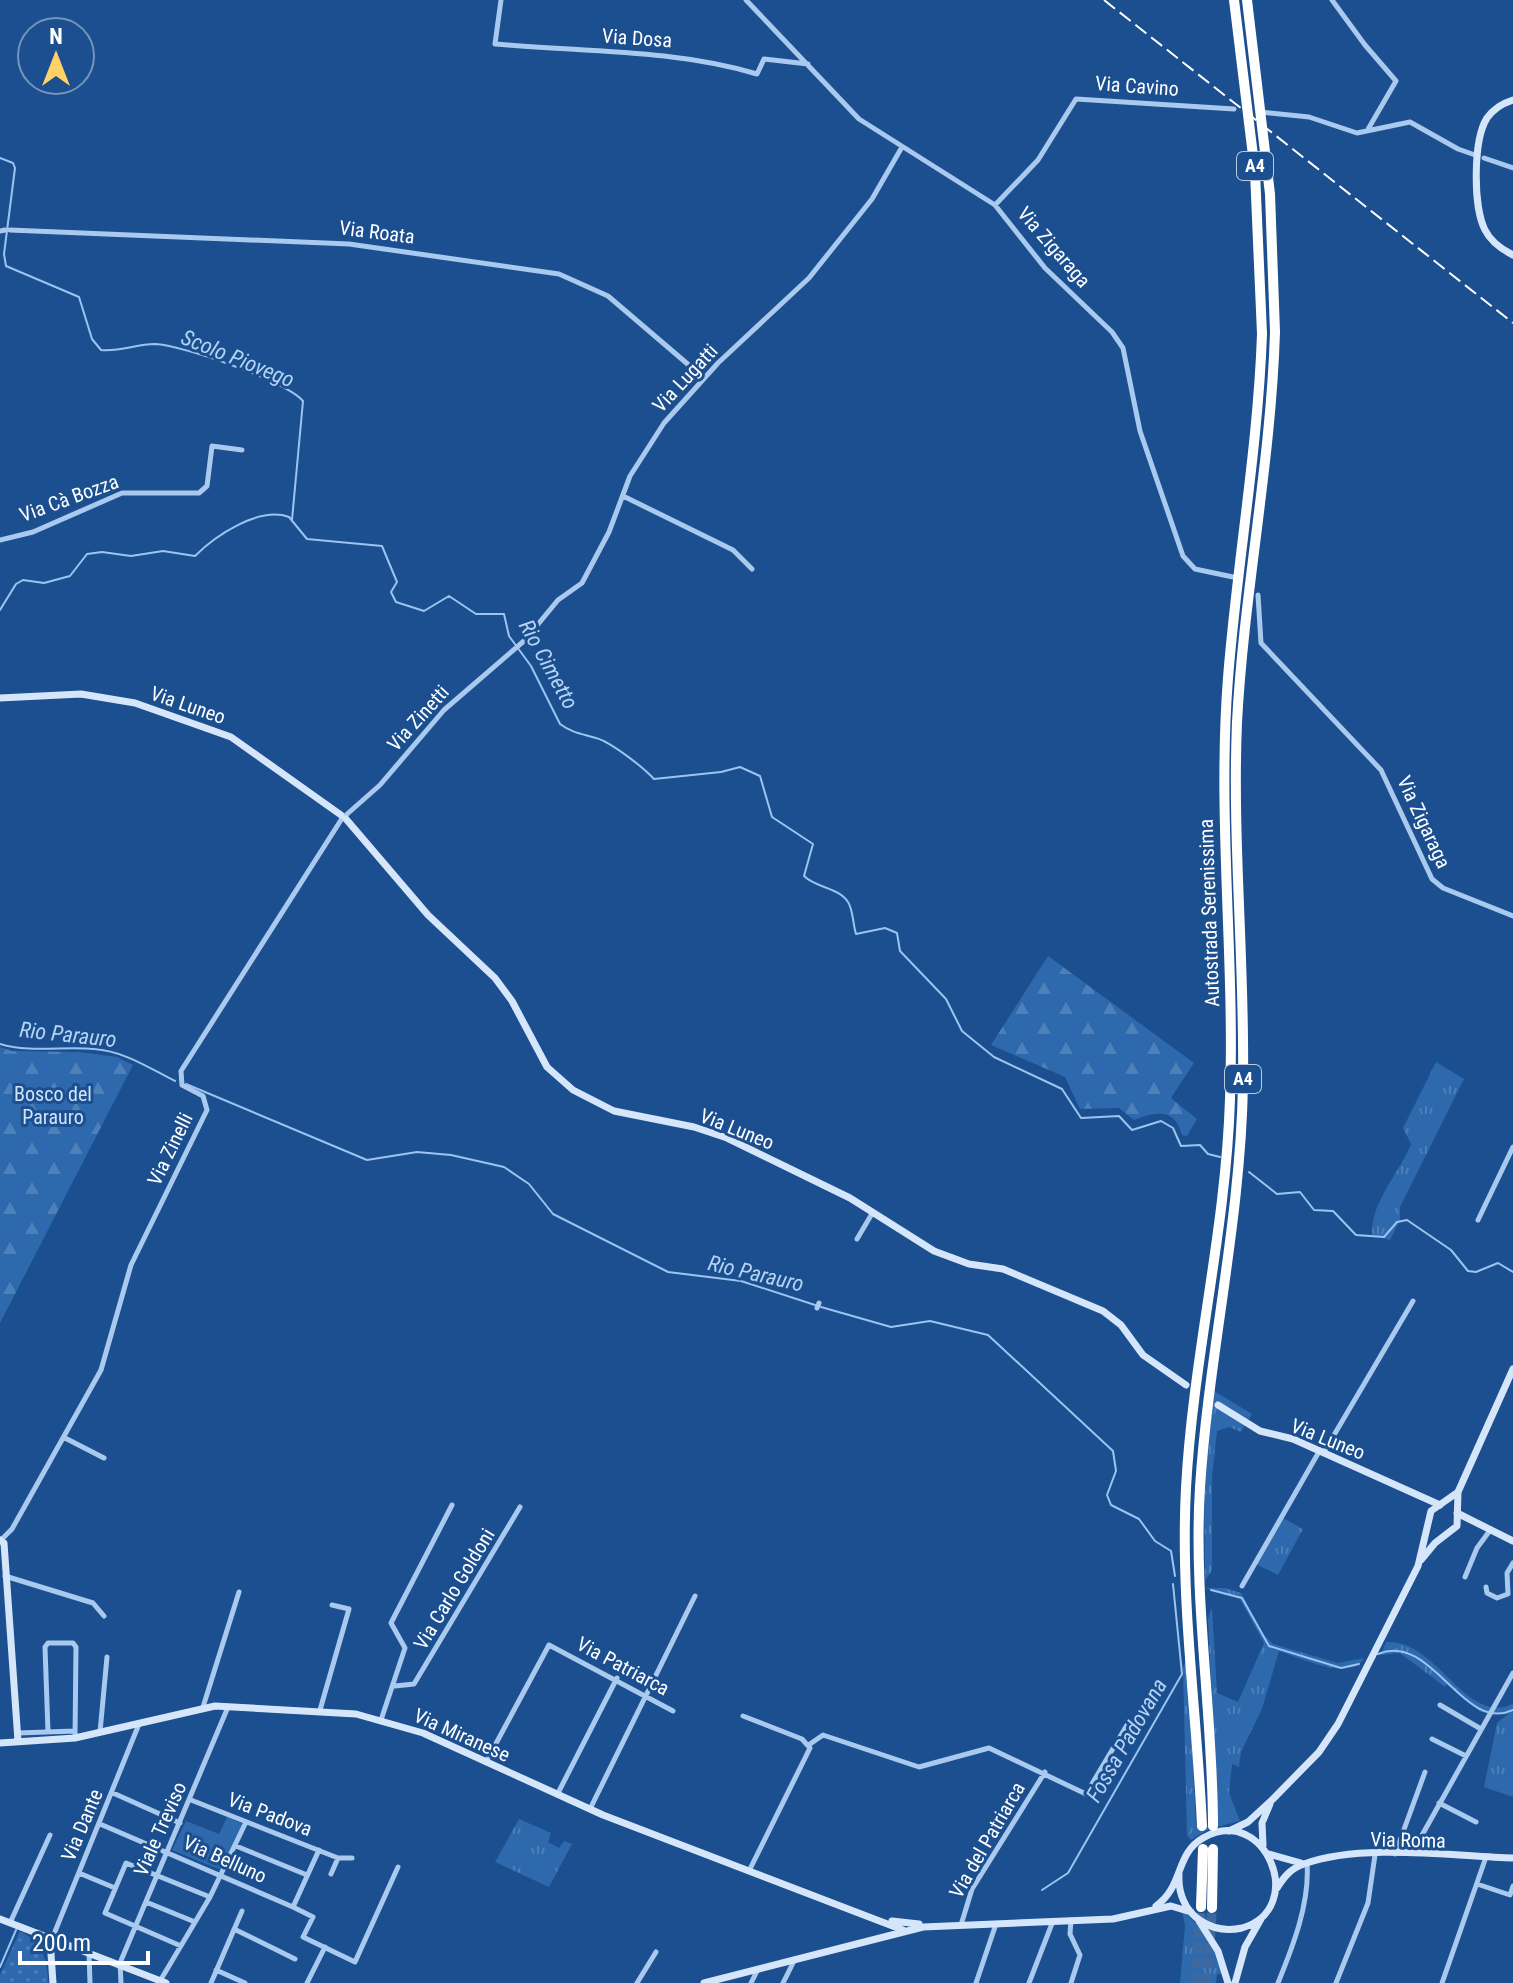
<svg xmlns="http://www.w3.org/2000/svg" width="1513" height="1983" font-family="'Roboto Condensed',sans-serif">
	<defs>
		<pattern id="grass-tufts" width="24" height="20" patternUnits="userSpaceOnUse" patternTransform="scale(2)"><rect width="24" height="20" fill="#2e69ad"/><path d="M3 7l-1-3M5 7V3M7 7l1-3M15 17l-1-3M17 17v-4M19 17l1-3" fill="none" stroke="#4d80b9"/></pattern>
		<pattern id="forest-firs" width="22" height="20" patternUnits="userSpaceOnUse" patternTransform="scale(2)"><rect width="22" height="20" fill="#2e69ad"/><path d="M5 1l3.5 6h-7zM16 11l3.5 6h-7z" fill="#4d80b9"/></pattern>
		<pattern id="garden-dots" width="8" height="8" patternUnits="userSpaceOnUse" patternTransform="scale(2)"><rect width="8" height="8" fill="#2e69ad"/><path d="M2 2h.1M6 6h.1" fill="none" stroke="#4d80b9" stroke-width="1.8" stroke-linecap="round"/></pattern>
	</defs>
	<rect width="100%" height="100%" fill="#1b4f8f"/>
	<path fill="url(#grass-tufts)" d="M1436,1062l28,17 -64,128v13l-10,20 -18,-5c-2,-32 28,-63 39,-91l-8,-16z
		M1214,1391l38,23 -11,18 -12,-5 -12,4 -5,46v93l-7,11 -1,-97z
		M1283,1518l20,11 -25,46 -22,-11z
		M1205,1588h20l16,5 23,42 9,9 65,19 26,-5c-13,25 -65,-1 -85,-7l-17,58 -21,43 -2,15 -7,-3 -3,29 11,28 -31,8 -18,11 -4,-5 -4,-168 5,-11 8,169 22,1 -10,-207 4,-11 5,85 21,9 26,-59 -24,-44z
		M1386,1642c52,-3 79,84 127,62v93l-29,-10 13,-64 11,-9 -27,-2 -34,-28 -2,3 -45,-34 -19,2z
		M519,1819l32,14 -3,9 11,6 5,-7 8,3 -23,43 -54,-25z
		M1182,1911c21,15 33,39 42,63h-7l-1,9h-36l5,-58z"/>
	<path fill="url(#forest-firs)" d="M1048,956l146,107 -23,35 26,21 -10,17 -5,-1c-7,-28 -27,-23 -48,-15l-15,-12 -39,1 -15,-32 -74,-32z
		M0,1047l12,4 67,1 38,5 16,8 -133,258z"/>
	<path fill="#2e69ad" d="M227,1817l16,7 -22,46 -49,-20 14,-29 33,13z"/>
	<path fill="url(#garden-dots)" d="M20,1931c23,13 27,26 28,52h-48v-8z"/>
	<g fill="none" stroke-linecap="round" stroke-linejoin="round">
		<path stroke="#9cc4f0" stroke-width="2" d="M0,158l13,5 2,5 -11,86 2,12 73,31 13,42 9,11c19,2 35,-6 54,-6 27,1 132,38 148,57l-11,119
			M0,610l16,-26 7,-4 21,3 26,-7 17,-22 15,-2 29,4 32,-5 32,5c20,-20 64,-50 94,-39l18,22 75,7 15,36 -6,10 5,10 28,9 25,-15 27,18h28l5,22 22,30 29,58c12,9 23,10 36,14 15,4 48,30 58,41l67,-7 19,-5 20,9 12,41 41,27 -9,32c12,12 34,11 44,26 5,7 5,23 8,32l29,-6 12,5 3,18 46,48 16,32 32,26 68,32 19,29 38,-2 13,14 29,-9 12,7 8,18 19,-1 8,9 12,3
			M0,1044c30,9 63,2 94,5 30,2 55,19 81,32
			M186,1084l181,76 50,-8 34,3 53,12 25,17 24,30 115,58 73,9 74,24
			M1249,1172l28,22 23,-2 14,18 19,1 23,24 28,2 13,-15 10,-2 44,30 17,21 8,1 22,-9 15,9
			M821,1307l70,20 39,-6 58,14 125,116 3,20 -9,24 4,10 28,14 16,22 16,10 4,25
			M1211,1590l31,8 27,48 72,22 18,-4
			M1378,1654c54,-23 85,80 135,56
			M1042,1890l26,-17 114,-199 -9,-90
			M0,1967l16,-37"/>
		<path stroke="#3d69a0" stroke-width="10" stroke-dasharray="10 5" stroke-linecap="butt" d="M1196,1983l5,-76
			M1207,1983l5,-75"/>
		<path stroke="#a9c9ee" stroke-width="5" d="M501,0l-6,44c88,8 177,5 262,30l7,-15 44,5
			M746,0l113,119 136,86 50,63 67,64 11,16 17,83 43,125 12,13 38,8
			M1332,0l33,45 31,36 -29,50
			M1261,112l48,5 48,16 53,-11 48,27 20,7
			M1484,158l29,10
			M995,205l43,-45 38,-61 158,10
			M10,230l339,14 210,30 49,22 96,82
			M0,231l5,-1
			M623,496l110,54 19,19
			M0,540l33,-8 89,-39h77l8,-7 5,-40 30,4
			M1258,595l3,48 120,127 51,109 11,9 70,28
			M346,815l34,-30 64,-75 81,-70 33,-40 24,-17 27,-51 21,-56 34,-53 54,-60 91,-85 63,-79 30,-52
			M1478,1220l35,-73
			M857,1239l16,-27
			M817,1308l2,-5
			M65,1438l39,20
			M1324,1452l89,-151
			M1,1540l11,-11 89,-159 30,-105 76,-155 -4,-14 -21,-11 -1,-14 160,-251
			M5,1576l88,27 11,13
			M1465,1577l12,-29 14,-19
			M1242,1586l78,-136
			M1486,1587l1,6 10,5 11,-4 -1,-21 6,-10
			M395,1686l19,-2 106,-177
			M1440,1705l41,24
			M203,1707l36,-115
			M320,1710l29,-101 -17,-4
			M743,1716l59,23 8,9 -61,123
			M381,1720l24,-72 -14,-25 61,-118
			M48,1732l-3,-85 3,-4h25l3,4 -1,91
			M100,1732l7,-75
			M18,1733l57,-2
			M1432,1739l34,17
			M810,1744l13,-9 96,32 70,-19 97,46 41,-69
			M486,1762l63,-117 124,66
			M113,1793l67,30
			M557,1795l60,-117
			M191,1800l147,58 -7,16
			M1439,1803l37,19
			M590,1809l105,-213
			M100,1824l193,83 26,-57
			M236,1846l71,29
			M1412,1853l101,-180
			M1395,1854l30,-82
			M338,1858h14
			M79,1873l36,15
			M1477,1884l33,11 3,-9
			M146,1902l49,20
			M293,1907l20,10 -10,20 52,25 43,-95
			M10,1923l40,-88
			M961,1925l11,-36 73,-117
			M234,1929l61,30
			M54,1934l85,-210
			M181,1946l-76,-33 21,-50 84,34
			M89,1953l1,30
			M216,1970l29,13
			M160,1981l50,-84 36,-75
			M121,1983l-1,-20 108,-256
			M211,1983l31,-72
			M307,1983l18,-36
			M637,1983l19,-31
			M751,1983l7,-14
			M783,1983l12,-24
			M976,1983l20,-59
			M1029,1983l24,-62
			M1071,1983l9,-28 -10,-21 1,-14
			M1278,1983c15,-37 32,-80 29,-120
			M1336,1983l32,-80 7,-48
			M1442,1983l44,-126"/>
		<path stroke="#d6e6fa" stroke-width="7" d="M1513,100c-10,3 -19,8 -26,18 -14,22 -14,89 -2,112 6,12 16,19 28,25
			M0,698l81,-4 54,9 96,34 110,78
			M346,819l82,96 67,63 17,23 35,66 26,23 41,21 80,16 33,11 123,60 84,53 35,13 34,5 100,42 18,14 22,30 43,30
			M1218,1405l42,26 33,8 147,66
			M1457,1513l56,28
			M0,1540l4,3 14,198
			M1421,1560l14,-17 22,-17 1,-34 55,-123
			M0,1743l75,-5 140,-32 141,8 67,19 180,82 300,115
			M1229,1831l19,-9 25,-23 46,-47 19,-28 80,-158 13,-55 27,-19
			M1263,1845l-1,-22 8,-19
			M1269,1854l32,9
			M1277,1888c7,-11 14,-20 27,-24 58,-21 147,-8 209,-6
			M1156,1906c28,-20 19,-52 47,-68 62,-36 106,71 39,90 -14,3 -29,1 -41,-7 -16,-10 -23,-28 -22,-47
			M0,1919l166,64
			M892,1921l27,3
			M1199,1921l19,30 10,32
			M33,1932l14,17
			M50,1939l3,44
			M704,1983l219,-56 190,-8 58,-13 20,6
			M1235,1983l10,-36 16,-28"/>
		<path stroke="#fff" stroke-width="10" d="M1202,1826c-5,-112 -22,-226 -16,-338 7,-131 40,-258 44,-389 5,-141 -13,-281 -2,-421 9,-115 30,-229 34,-344
			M1213,1826c0,-113 -20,-226 -13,-339 9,-135 41,-268 43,-404 2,-120 -11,-241 -6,-361 7,-131 34,-259 38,-390
			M1201,1907l2,-58
			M1212,1908l1,-59"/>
		<path stroke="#fff" stroke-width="2" stroke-dasharray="14 6" stroke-linecap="butt" d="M1104,0l409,323"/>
		<path stroke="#fff" stroke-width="10" d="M1234,0l21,172 7,162
			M1247,0l23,194 5,138"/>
	</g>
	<g text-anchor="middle" stroke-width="6" stroke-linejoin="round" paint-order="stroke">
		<g fill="#1b4f8f" stroke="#bbcadd" stroke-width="2">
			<rect x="1237" y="152" width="36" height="28" rx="6"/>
			<rect x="1225" y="1065" width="36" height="28" rx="6"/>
		</g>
		<g font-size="18" font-weight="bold" fill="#fff">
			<text x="1255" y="172">A4</text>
			<text x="1243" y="1085">A4</text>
		</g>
		<g font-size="20" fill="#fff" stroke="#1b4f8f">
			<text transform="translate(637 38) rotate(4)" y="7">Via Dosa</text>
			<text transform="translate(1137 86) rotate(4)" y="7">Via Cavino</text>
			<text transform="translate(377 232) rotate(7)" y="7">Via Roata</text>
			<text transform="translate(1054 247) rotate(49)" y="7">Via Zigaraga</text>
			<text transform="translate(685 378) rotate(-47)" y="7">Via Lugatti</text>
			<text transform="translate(69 498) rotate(-20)" y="7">Via Cà Bozza</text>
			<text transform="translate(188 705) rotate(19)" y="7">Via Luneo</text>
			<text transform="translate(418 718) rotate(-48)" y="7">Via Zinetti</text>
			<text transform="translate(1424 822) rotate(65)" y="7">Via Zigaraga</text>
			<text transform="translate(1209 913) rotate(-92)" y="7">Autostrada Serenissima</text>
			<text transform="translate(737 1129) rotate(22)" y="7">Via Luneo</text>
			<text transform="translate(170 1149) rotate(-64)" y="7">Via Zinelli</text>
			<text transform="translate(1328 1439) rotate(22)" y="7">Via Luneo</text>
			<text transform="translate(454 1589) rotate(-59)" y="7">Via Carlo Goldoni</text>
			<text transform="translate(623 1666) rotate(28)" y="7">Via Patriarca</text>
			<text transform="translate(462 1735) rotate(24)" y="7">Via Miranese</text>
			<text transform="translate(270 1814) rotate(21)" y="7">Via Padova</text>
			<text transform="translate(82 1825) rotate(-67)" y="7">Via Dante</text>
			<text transform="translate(160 1829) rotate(-66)" y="7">Viale Treviso</text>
			<text transform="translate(987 1840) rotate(-60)" y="7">Via del Patriarca</text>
			<text transform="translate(1408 1840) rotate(1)" y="7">Via Roma</text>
			<text transform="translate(225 1859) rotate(24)" y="7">Via Belluno</text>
		</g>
		<g font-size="20" fill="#cfe3fa" stroke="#1b4f8f">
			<text x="53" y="1101">Bosco del<tspan x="53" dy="23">Parauro</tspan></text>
		</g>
		<g font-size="22" font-style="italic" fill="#b5d3f5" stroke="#1b4f8f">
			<text transform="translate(238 358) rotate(22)" y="8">Scolo Piovego</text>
			<text transform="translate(549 664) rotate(61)" y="8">Rio Cimetto</text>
			<text transform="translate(68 1034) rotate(6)" y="8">Rio Parauro</text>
			<text transform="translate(756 1273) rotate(13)" y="8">Rio Parauro</text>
			<text transform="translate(1126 1740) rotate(-60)" y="8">Fossa Padovana</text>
		</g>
	</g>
	<g transform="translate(56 56)"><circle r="38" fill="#1b4f8f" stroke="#7695bc" stroke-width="2"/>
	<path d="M0-6L14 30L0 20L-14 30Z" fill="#ffd166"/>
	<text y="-12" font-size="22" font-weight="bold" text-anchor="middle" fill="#ffffff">N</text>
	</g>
	<path d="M20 1951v12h128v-12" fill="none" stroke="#ffffff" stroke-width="4"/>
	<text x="32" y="1951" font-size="24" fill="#ffffff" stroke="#1b4f8f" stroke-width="6" paint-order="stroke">200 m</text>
</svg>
